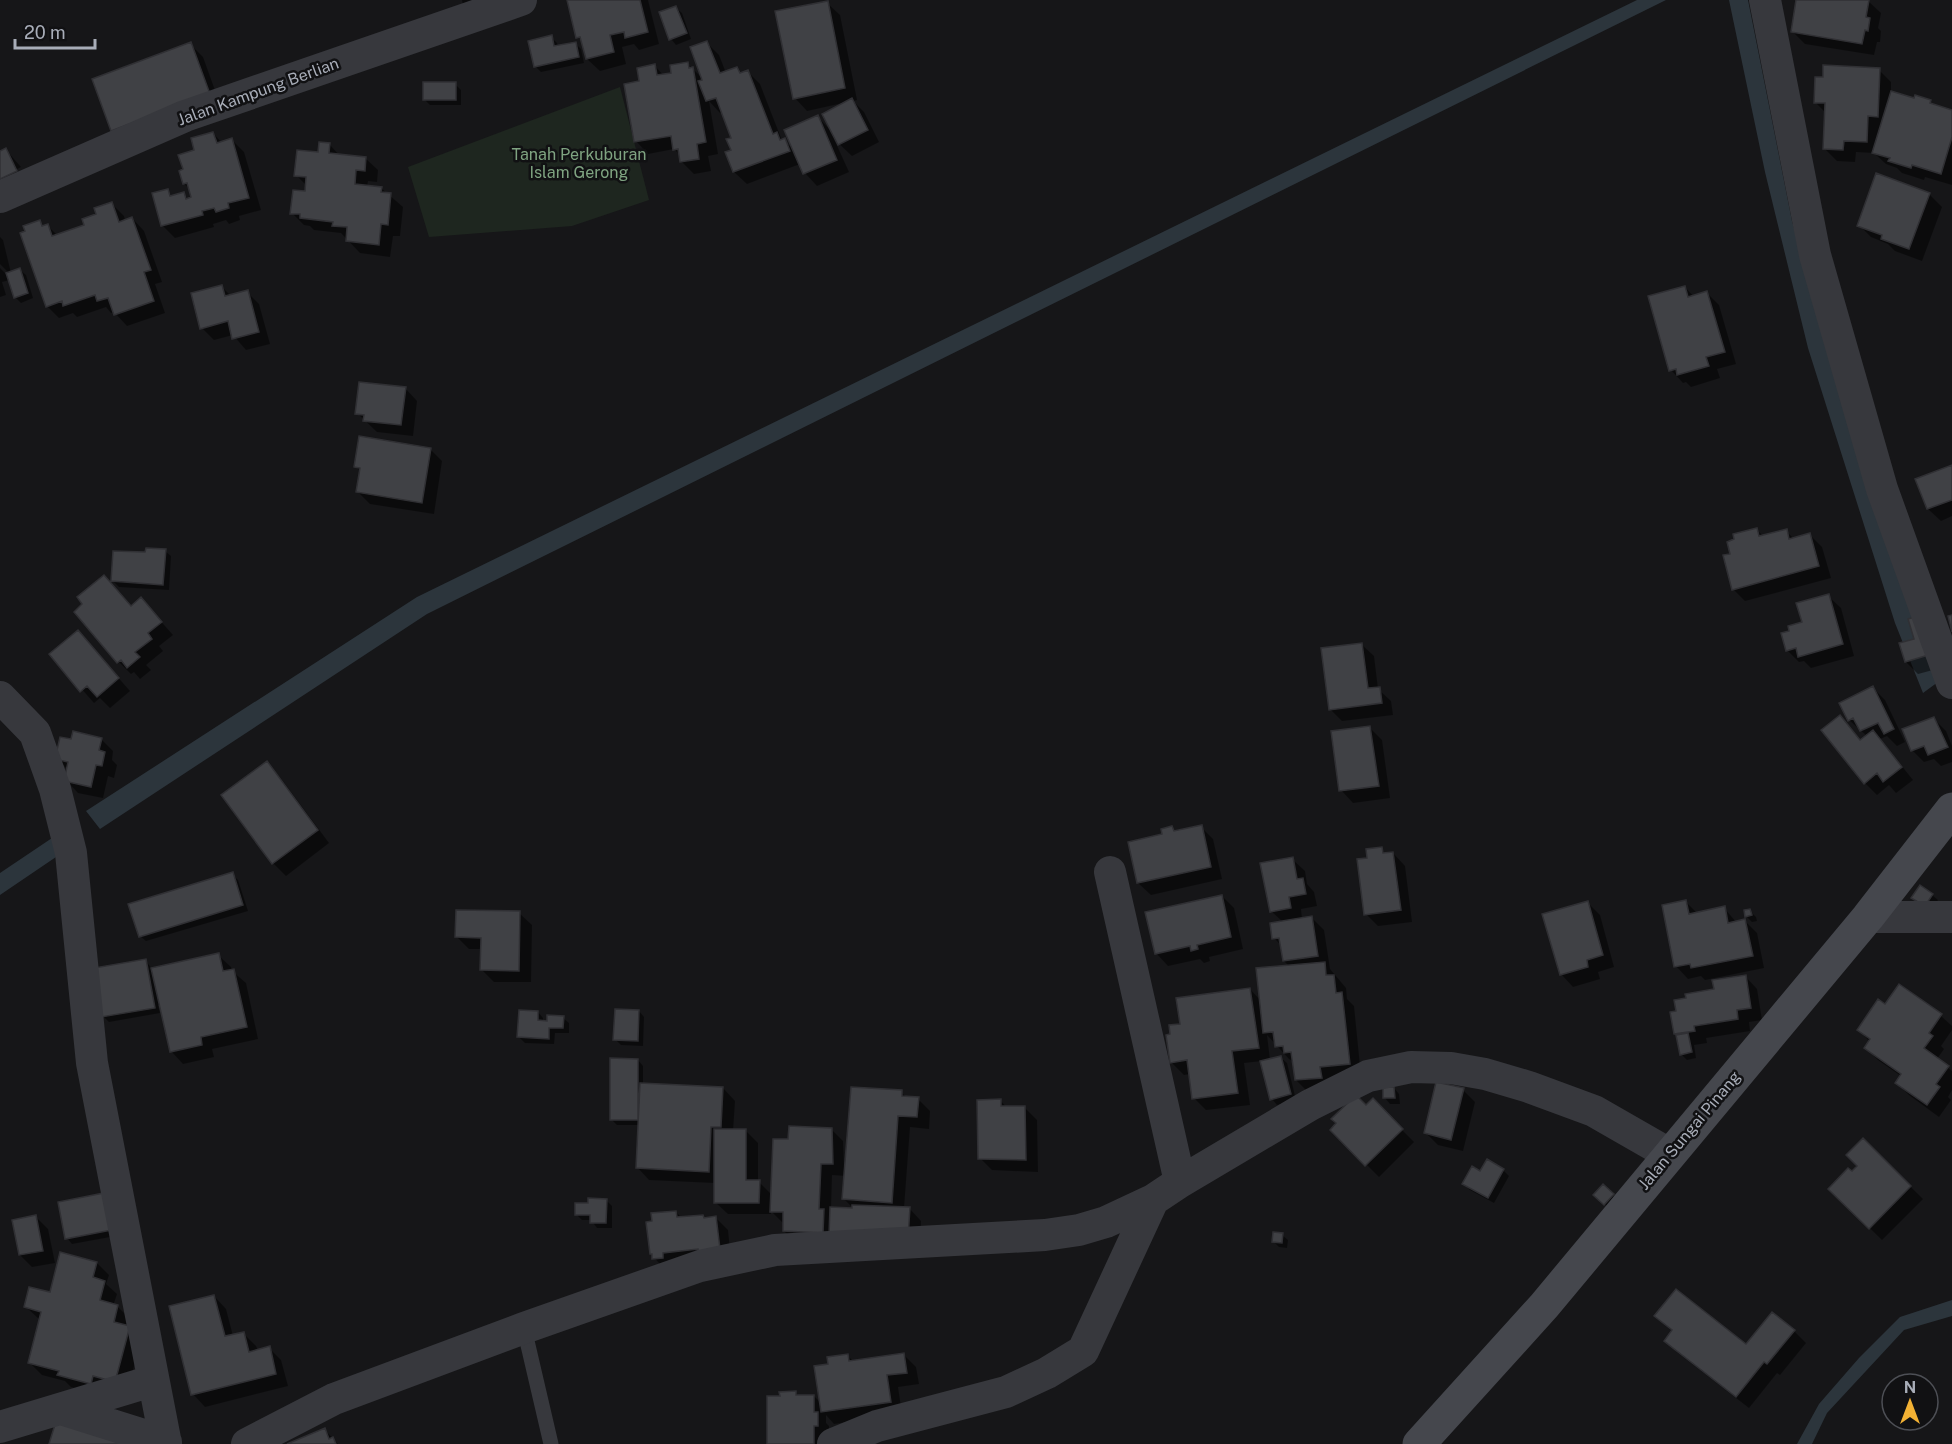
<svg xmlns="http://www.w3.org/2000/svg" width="1952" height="1444" font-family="'Public Sans',sans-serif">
	<rect width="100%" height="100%" fill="#161618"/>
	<path fill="#1e261f" d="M620,87l29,113 -77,26 -143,11 -21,-70z"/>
	<path fill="#2c353c" d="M1637,0h29l-1239,614 -327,215 -14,-18 331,-214z
		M1729,0h19l44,221 33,119 113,342 -15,11 -28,-70 -87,-275 -43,-176z
		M55,836l1,21 -56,38v-22z
		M1952,1300v16l-48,14 -77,83 -15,31h-15l22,-40 40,-46 41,-41z"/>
	<path fill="#0007" fill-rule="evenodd" d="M462,0h55l-54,5z
		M568,0h80l11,44 -20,6 -5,-6 -12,3 4,17 -26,7 -13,-12 -4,-16 -5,-6z
		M1798,0l70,1 13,12 -3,15 3,3 -1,11h-3l-3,13 -69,-11 -12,-12z
		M827,3l13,12 17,85 -4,1 11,11 15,30 -27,14 -18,-17 15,33 -32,14 -12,-13 -5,-9 -53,20 -13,-12 -7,-19 6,-2v-13l-10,-26 -3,1 -11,-12 9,53 -10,2 3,15 -17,3 -12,-12 -1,-6 -7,-7 -26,5 -12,-13 4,-59 15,-16 9,10 9,-2 15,-10 16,16 2,-38 13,13 7,18 11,-4 5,5 6,-2 12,12 21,54 13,12 24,-33 14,15 11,-29 -36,8 -12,-13z
		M676,8l6,5 9,26 -15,6 -5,-6z
		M551,37l6,6 1,4 17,-4 6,6 3,14 -43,9 -6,-6z
		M190,44l13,13 18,50 -96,35 -12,-12z
		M1879,70l12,12v11l24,7 1,-3 36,15v73l-27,-8 -1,3 -22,-7 -5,-5 -11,-4 -12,-11 -18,-1 -1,10 -18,-1 -13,-13 2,-35 -11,-11z
		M455,84l6,6v15h-31l-6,-6z
		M213,133l9,10 10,-3 12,12 17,58 -22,6 1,4 -11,4 -3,-4 -13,4 1,3 -39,11 -12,-12 -9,-32 13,-3 6,6 11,-3 5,6 4,-2 -2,-8 -7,-6 1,-14 11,-19z
		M330,145l10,11 25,2 13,12 -1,12 -9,-1 -1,6 14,1 22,19 -3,29h-7l-3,21 -30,-4 -19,-20 -27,-3 -4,-4 -6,-1 -12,-12 14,-20 1,-7 -11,-11z
		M6,150l15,17 -21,11v-26z
		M1877,175l53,20 12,12 -20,54 -27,-10 -7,-7 -17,-7 -12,-12z
		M111,203l13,13 1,5 7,-3 12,13 18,51 -7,2 10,29 -38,13 -13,-14 -3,1 -5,-6 -29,10 -4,-4 -14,5 -12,-12 -8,-84 5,5 4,-1 10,10 28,-10z
		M0,237l3,3 8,33 9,-3 6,5 7,23 -12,5 -6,-6 -5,-17 -8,2 4,13 -6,2v-29l6,6h4l-10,-10z
		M222,287l9,9 16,-4 12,12 11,40 -24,6 -13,-15 -19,5 -12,-12z
		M1685,287l9,10 13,-4 12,12 17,59 -19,5 3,9 -29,9 -5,-5 -3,1 -12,-13z
		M405,388l12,13 -4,35 -36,-4 -20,-19z
		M430,449l12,12 -8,53 -64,-10 -12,-12 3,-20 -5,-6z
		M1952,466v50l-11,5 -13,-12 -11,-29z
		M1756,529l8,8 22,-6 8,8 16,-4 12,12 9,31 -86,23 -12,-12z
		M165,551l6,5 -2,34 -50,-3 -6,-6 34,-27z
		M1828,596l13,12 13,48 -43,12 -7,-7 -5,1 -12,-12 4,-18 13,-9z
		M141,599l32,36 -14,11 4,5 -17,14 5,5 -11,9 -6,-7 -3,2 -12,-12 13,-55z
		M78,632l52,59 -20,17 -10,-10 -6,5 -43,-49z
		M1916,640l28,27 -26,7 -12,-12z
		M1361,644l13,12 4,33 13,12 2,14 -51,6 -12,-12z
		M1873,688l12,12 20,42 -8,4 -10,-10 -7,3 33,41 -17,13 -7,-8 -12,10 -12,-12 -25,-66 21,24 6,-5 -18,-16z
		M1934,719l12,12 6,15v16l-11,4 -7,-7 -10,3 -12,-12z
		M1370,728l12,12 8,58 -37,5 -12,-13z
		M101,739l12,12 -1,9 5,5 -3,13 -6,-2 -5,22 -25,-5 -12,-13 2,-10 -11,-12 15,-17z
		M266,763l13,13 50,67 -43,33 -13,-13 -50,-67z
		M1201,827l12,12 9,40 -71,16 -13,-12 -8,-40 34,-7 8,-8 4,4z
		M1381,849l5,5 7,-1 12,13 7,56 -34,4 -12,-12 3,-55z
		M1292,859l13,12 2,13 7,8 3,14 -16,3 1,10 10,-1 12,12 6,39 16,19 1,11 7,7 7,70 -53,16 -12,-12 -2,-18 -5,-3 -22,-24 3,25 11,-2 6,5 9,37 -19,5 -5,-6 -10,-38 -18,2 6,42 -44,5 -12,-12 -4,-24 -6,1 -13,-13 11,-37 68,-36 11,12 29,-34 -6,-6 -2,-15 -8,-8 9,-16 -12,-11z
		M232,874l6,6 10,31 -102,30 -6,-5z
		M1932,895l6,5 -7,11 -12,-7z
		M1222,896l12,12 9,41 -34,8 1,4 -6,2 -4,-4 -32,7 -12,-13z
		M1686,902l11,11 27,-5 13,15 8,-2 12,12 7,35 -59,12 -4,-4 -13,3 -12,-13z
		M1588,903l12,12 14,52 -16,5 2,7 -27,8 -12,-13z
		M1750,911l6,6 1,4 -5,1 -6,-6z
		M519,913l13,12 -1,57h-37l-12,-12v-21h-13l-12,-12z
		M218,955l13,12 1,4 14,12 12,56 -46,10 2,8 -31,7 -12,-13 -10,-47 -3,1 2,8 -51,9 -6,-6 43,-55 6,8z
		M1745,976l12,13 5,31 -13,2 1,9 -44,7 1,5 -13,2 2,13 -9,2 -6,-6 -3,-18 -2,-2 39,-44z
		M1899,986l42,30 11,10v4l-11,16 3,3 -7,10 15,12v19l-4,7 3,3 -12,17 -30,-22 -12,-12 4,-7 -23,-16 -12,-12 4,-6 -11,-12 26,-24z
		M639,1011l5,6 -1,29 -22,-1 -6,-6z
		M538,1012l5,6v4l20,-4 6,5v10h-14l-1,11 -29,-1 -6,-6z
		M638,1060l5,6v19l80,3 12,13 -2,30h13l12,12v38l14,14 18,-54 41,-12 12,12 1,25h2l55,-74 6,6 11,1 12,12 -1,18 -19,-2 -6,81h5l12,13 -1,29 -124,-7 -12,-12v-7l-13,-13v3h-43l-13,-12v-19l-66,-3 -12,-13 2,-42h-22l-6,-6zM832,1175l14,1 -2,23 10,10 -23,-1z
		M1394,1088l5,6 1,10h-10l-5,-6z
		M1463,1090l12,12 -12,49 -25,-6 -13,-13z
		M1001,1101l6,7 17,-1 13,13 1,52 -46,-2 -12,-12z
		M1373,1101l41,41 -35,35 -47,-47 34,-23z
		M1863,1140l60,59 -41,41 -52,-51 29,-23z
		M1503,1170l6,6 -15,27 -24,-13 -6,-6 17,-11z
		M1603,1186l15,15 -8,8 -15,-14z
		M109,1194l12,41 -49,9 -5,-6z
		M606,1200l6,6v22h-15l-6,-8h-9l-6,-6 14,-9z
		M676,1212l6,6 21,-2 3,3 10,-1 12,12 3,31 -65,10 -15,-17z
		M36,1217l12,12 7,34 -23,4 -12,-12z
		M1282,1235l6,5 -1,8 -8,-1 -5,-5z
		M97,1263l12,12 -3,9 11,10 -4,12 5,1 12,12 11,20 -14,54 -24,2 -32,-8 -6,-6 -23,-6 -13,-13 11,-42 -14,-13 25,-13z
		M214,1296l12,13 7,27 11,-2 12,12 2,5 11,-3 12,12 7,26 -83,21 -12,-13z
		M1656,1316l90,30 48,-15 12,12 -26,32 -3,-2 -28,35 -71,-55 -12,-12 7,-9z
		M904,1355l12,12 3,17 -21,3 4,27 -68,10 -8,-9v8l3,3v12l-4,6h-56l13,-47 14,-4 3,3h15l7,7 9,-38 18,-9 6,6z
		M325,1430l13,14h-47z"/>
	<path fill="#404145" stroke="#303034" stroke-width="1.5" d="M567,0h73l8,32 -23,6 -1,-6 -14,3 4,17 -28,7 -6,-22 -4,1z
		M1796,0h73l-3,17 4,1 -2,13 -3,-1 -3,14 -71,-12z
		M828,1l17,87 -52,11 -18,-88z
		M676,6l11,27 -18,7 -10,-28z
		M552,35l2,11 22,-4 3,15 -45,10 -6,-26z
		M707,41l13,32 17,-6 3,6 8,-3 25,64 4,-2 3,8 5,-2 5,13 -57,21 -8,-20 6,-2 -5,-11 5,-1 -15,-40 -10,3 -8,-20 4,-1 -12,-33z
		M191,42l19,52 -99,37 -19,-52z
		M688,62l1,6 4,-1 13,75 -9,2 2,15 -19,3 -2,-13 -5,1 -2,-14 -37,6 -10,-58 15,-3 -2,-13 18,-4 2,11 14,-2 -1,-8z
		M1823,65l57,3 -2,49 -10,-1 -1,26 -23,-1 -1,9 -20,-1 2,-46h-11l1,-26h8z
		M423,82h33v18h-33z
		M1891,91l23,7 1,-3 16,5 -1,3 22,7v27l-11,37 -29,-9 -1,3 -23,-7 2,-3 -18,-5z
		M852,98l16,32 -30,15 -16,-31z
		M818,115l19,45 -34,14 -19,-44z
		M213,132l4,11 15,-5 17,60 -21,5 1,5 -13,4 -2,-4 -12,3 1,4 -42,11 -9,-33 16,-4 2,7 14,-4 2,7 5,-2 -4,-14 -4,1 -4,-13 4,-2 -5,-14 16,-5 -3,-12z
		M319,142l11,1 -1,10 37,4 -1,14 -9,-1 -1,14 27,3 -1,5 10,1 -3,32 -7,-1 -2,21 -33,-4 1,-14 -15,-1 1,-4 -33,-4v-4h-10l3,-24 12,1 1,-14 -12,-1 3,-26 21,2z
		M6,148l11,23 -17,8v-28z
		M1876,173l54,20 -21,56 -28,-10 1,-4 -25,-9z
		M112,202l7,20 13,-5 19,53 -7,2 10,29 -40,14 -6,-17 -11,3 -2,-6 -32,11 -1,-5 -16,6 -26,-74 5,-2 -2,-5 17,-6 2,6 6,-2 4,12 32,-11 -2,-6 14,-5 -2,-6z
		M20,268l8,25 -14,5 -8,-25z
		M222,285l3,11 23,-6 11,42 -27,7 -4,-18 -28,8 -9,-36z
		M1685,286l3,11 19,-6 18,61 -19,5 3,9 -32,9 -1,-6 -7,2 -21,-75z
		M359,382l47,5 -5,38 -38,-4 1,-6 -9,-1z
		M359,436l72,12 -9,55 -66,-11 4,-24 -6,-1z
		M1952,465v35l-25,9 -12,-30z
		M1757,528l2,8 28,-7 2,10 21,-6 9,33 -87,24 -9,-35 7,-1 -3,-12 7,-3 -1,-5z
		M146,548l20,1 -3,36 -52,-4 2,-30 32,1z
		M104,575l27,31 10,-9 21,25 -14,11 4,6 -17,13 5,5 -13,11 -6,-8 -4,3 -43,-51 8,-8 -5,-7z
		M1829,594l14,50 -45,13 -2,-9 -10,3 -5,-18 8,-2 -1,-5 14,-4 -6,-19z
		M1921,615l11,39 -27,8 -6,-19 15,-4 -6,-20z
		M1952,615v17l-4,-16z
		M78,630l41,48 -22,19 -10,-11 -7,6 -31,-38z
		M1362,643l6,45 12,-1 2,16 -53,7 -8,-62z
		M1873,686l21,43 -10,5 -6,-11 -18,8 -7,-13 -5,3 -9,-18z
		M1840,715l20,25 13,-10 29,37 -19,15 -6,-9 -13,11 -43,-54z
		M1934,717l14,30 -20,8 -4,-9 -13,5 -9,-22z
		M1370,726l9,60 -40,5 -8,-60z
		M73,731l29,7 -3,12 6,2 -3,14 -6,-1 -5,22 -27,-6 4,-19 -13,-3 5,-22 11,2z
		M267,761l51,69 -46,34 -51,-69z
		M1202,825l9,42 -74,16 -9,-41 34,-8 -1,-5 11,-3 2,5z
		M1382,847l1,6 10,-1 8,58 -37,5 -7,-56 10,-1 -1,-9z
		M1293,857l4,22 6,-1 3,16 -17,3 2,11 -21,4 -10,-49z
		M233,872l10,33 -104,32 -11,-33z
		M1920,885l13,9 -8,12 -14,-8z
		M1222,895l9,42 -34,8 1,4 -7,2 -1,-5 -35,8 -10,-42z
		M1686,900l3,14 36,-8 3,17 17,-4 8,37 -62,12 -1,-4 -16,3 -12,-62z
		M1588,901l15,54 -16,5 1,7 -28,8 -18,-61z
		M1750,909l2,6 -7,2 -1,-7z
		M456,910l64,1 -1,60 -39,-1 1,-32 -26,-1z
		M1312,916l6,40 -35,5 -4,-23 -7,1 -2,-16z
		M219,953l4,18 11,-2 13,58 -46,10 1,8 -32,7 -19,-84z
		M146,959l9,49 -54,9 -7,-49z
		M1325,962l1,13h8l2,18 6,-1 8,72 -30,3 2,11 -27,2 -4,-28 -7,1 -1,-7 -8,1 -2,-15 -10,1 -7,-65z
		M1746,975l5,33 -14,2 1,9 -44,7 1,5 -21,3 -4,-22 6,-1 -2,-11 12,-2 -1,-4 29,-5 -2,-9z
		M1899,984l43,30 -13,19 4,3 -9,12 25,18 -13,18 4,3 -13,18 -32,-22 6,-9 -37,-26 6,-9 -13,-9 21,-31 7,5z
		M1250,988l9,60 -27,3 6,42 -46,6 -5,-39 -17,3 -4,-28 4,-1 -1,-9 11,-1 -4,-26z
		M615,1009l24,1 -1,31 -25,-1z
		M519,1010l19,1v9l9,1v-6l17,1 -1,12h-14v11l-32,-2z
		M1688,1033l4,19 -12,3 -4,-20z
		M1281,1056l10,38 -21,6 -10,-39z
		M610,1058l28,1v61h-28z
		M1436,1082l28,6 -13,52 -27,-7z
		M640,1083l83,4 -2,40h-10l-2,45 -73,-4z
		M851,1087l51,3v6l17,1 -2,20 -19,-1 -6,87 -50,-4z
		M1383,1087h11l1,11h-12z
		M1356,1095l10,10 7,-7 30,31 -38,37 -35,-36 6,-7 -5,-4z
		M1001,1099v7h24l1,54 -48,-1 -1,-59z
		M789,1126l43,2 1,36h-12l-2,45h5l-1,24 -40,-2v-19h-13l3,-73h15z
		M714,1129h32v51h14l-1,23h-45z
		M1863,1138l48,48 -42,43 -41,-40 20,-21 4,3 5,-5 -11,-11z
		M1487,1159l17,10 -16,29 -26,-14 10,-18 8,5z
		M1603,1184l11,10 -10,11 -11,-10z
		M109,1192l8,37 -52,10 -7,-37z
		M588,1198l19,1 -1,24h-16v-8h-15v-12h13z
		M852,1205l58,2 -2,32 -79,-4 1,-28 22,1z
		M676,1211l1,6 26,-2 1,3 12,-2 4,33 -22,2v-2l-35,4v5l-11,1v-5h-2l-4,-32 6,-1 -1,-8z
		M36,1215l7,36 -24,4 -7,-35z
		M1273,1232l10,1 -1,10 -10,-1z
		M60,1252l37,10 -4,15 12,4 -5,19 18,5 -4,17 16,4 -15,56 -22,-6 -2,8 -34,-9 2,-4 -31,-8 13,-51 -17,-5 5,-20 21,5z
		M1676,1289l70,55 26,-32 23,18 -28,34 -3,-2 -28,35 -72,-56 8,-11 -18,-14z
		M214,1295l11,41 19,-4 5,20 21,-6 6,28 -85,21 -22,-89z
		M904,1353l3,20 -20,2 4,27 -70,10 -7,-46 14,-2 -1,-7 21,-3 1,7z
		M796,1391v4h18v17h4v14h-4v18h-47v-48h13l-1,-4z
		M57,1418l77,26h-85z
		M325,1428l4,11 4,-2 3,7h-49z"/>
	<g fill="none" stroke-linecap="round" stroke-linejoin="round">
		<path stroke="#37383d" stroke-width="15" d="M524,1328l27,116"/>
		<path stroke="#37383d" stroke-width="32" d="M1765,0l50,255 67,234 70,194
			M0,197l185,-81 336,-116
			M0,697l35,36 20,56 16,64 21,210 74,381
			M1110,872l70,310
			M1868,917h84
			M61,1409l105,33
			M0,1427l152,-46
			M247,1444l87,-45 190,-71 176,-62 75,-16 270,-15 34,-5 27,-8 47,-22 27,-18 130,-77 58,-29 43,-9 40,1 34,6 44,13 65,24 75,43
			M833,1444l44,-18 129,-34 41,-19 36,-22 70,-151"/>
		<path stroke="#45474d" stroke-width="33" d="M1419,1444l125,-138 324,-389 84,-108"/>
	</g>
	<g text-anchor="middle" stroke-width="5" stroke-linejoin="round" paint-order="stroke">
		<g font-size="16" fill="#a8adb8" stroke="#111113">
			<text transform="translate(258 91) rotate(-20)" y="6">Jalan Kampung Berlian</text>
			<text transform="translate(1689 1130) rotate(-50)" y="6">Jalan Sungai Pinang</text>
		</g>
		<g font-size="16" fill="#7fa381" stroke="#111113">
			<text x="579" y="160">Tanah Perkuburan<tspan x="579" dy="18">Islam Gerong</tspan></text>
		</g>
	</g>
	<g transform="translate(1910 1402)"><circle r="28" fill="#111113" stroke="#4d4f55" stroke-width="1.5"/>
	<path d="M0-4.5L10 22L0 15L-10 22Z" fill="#f2b134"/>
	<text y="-9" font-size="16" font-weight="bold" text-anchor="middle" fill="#a8adb8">N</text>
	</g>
	<path d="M15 39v9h80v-9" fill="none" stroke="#a8adb8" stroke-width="3"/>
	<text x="24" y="39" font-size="18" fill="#a8adb8" stroke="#111113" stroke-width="4.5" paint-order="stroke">20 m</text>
</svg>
